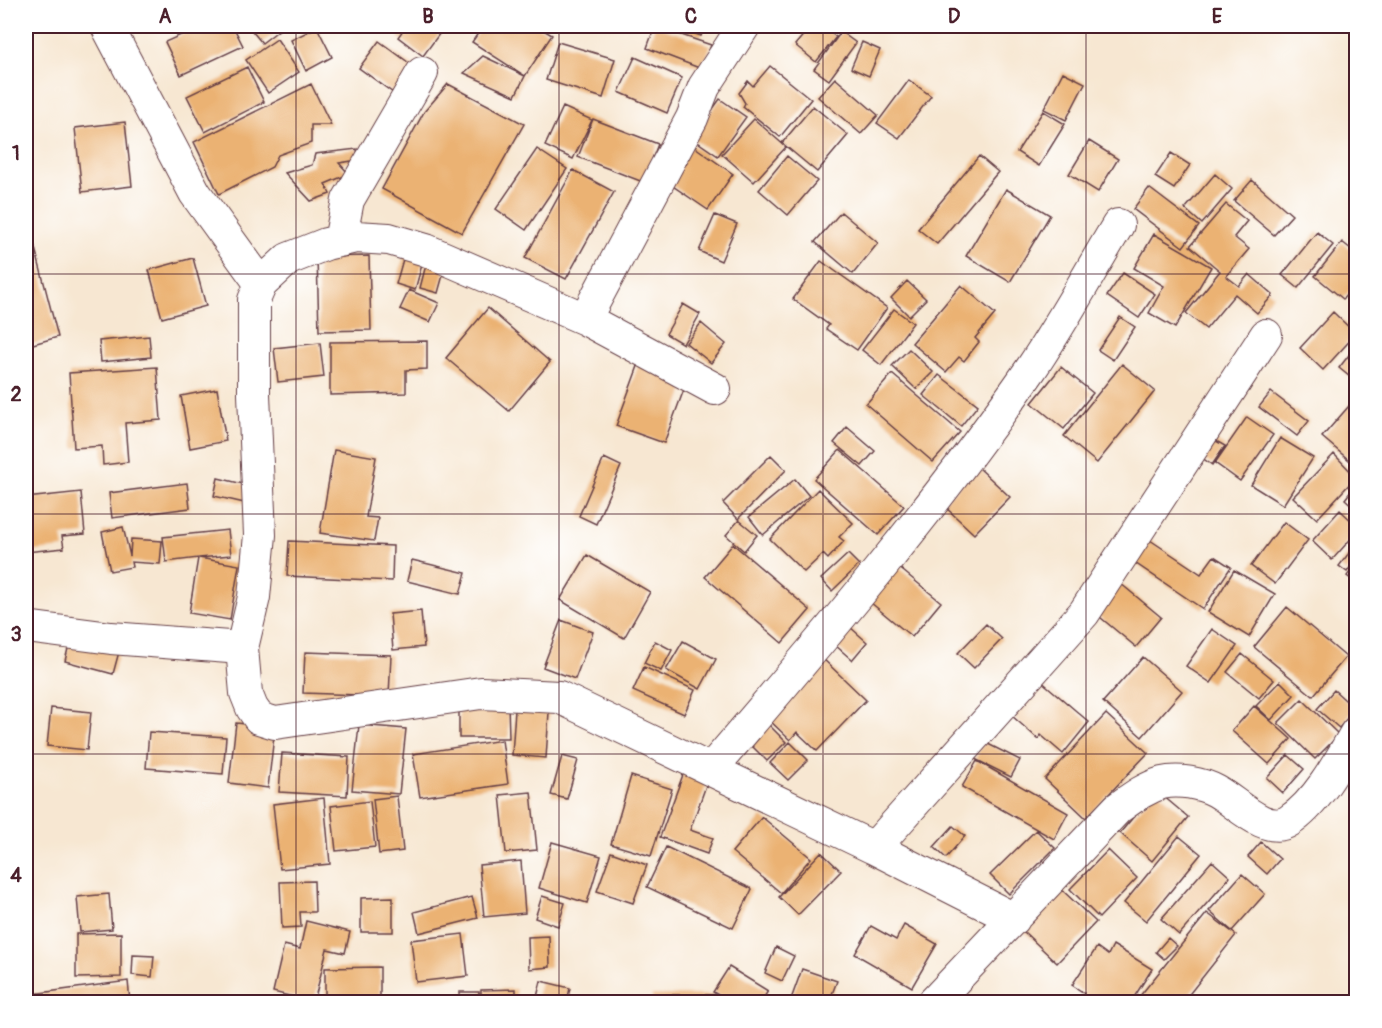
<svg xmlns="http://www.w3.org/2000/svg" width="1382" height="1028" font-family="Pangolin,sans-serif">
	<rect width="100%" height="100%" fill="#fff"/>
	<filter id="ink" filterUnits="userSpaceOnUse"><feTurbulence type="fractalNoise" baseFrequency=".0167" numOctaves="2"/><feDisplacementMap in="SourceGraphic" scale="12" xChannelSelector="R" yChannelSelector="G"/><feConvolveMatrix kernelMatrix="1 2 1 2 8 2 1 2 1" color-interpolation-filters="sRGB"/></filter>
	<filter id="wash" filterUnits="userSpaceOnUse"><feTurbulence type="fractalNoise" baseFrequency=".008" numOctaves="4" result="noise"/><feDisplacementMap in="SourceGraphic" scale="24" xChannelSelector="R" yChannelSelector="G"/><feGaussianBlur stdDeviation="1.35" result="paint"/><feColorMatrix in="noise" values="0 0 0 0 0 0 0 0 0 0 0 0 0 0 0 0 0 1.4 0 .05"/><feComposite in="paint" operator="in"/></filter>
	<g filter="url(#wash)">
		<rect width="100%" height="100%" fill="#f7e7d2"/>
		<g id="blocks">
			<path fill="#ebb273" d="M201,26h32l10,20 -62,29 -16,-33z
				M248,26h36l-22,17z
				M406,26h39l-22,30 -25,-19z
				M483,26h54l15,9 -27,41 -53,-34z
				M655,26l56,19 -9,24 -55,-21z
				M674,26h31l-4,10z
				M811,26h10l15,11 -20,25 -21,-17z
				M317,27l15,30 -26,14 -15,-31z
				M841,32l15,11 -27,37 -15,-11z
				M277,39l22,33 -31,21 -22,-33z
				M379,41l37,27 -20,27 -37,-27z
				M558,42l57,17 -12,39 -57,-18z
				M862,42l18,8 -11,26 -18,-8z
				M483,56l42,20 -10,20 -51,-23z
				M635,57l47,21 -15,35 -48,-21z
				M770,66l41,33 -31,38 -37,-30 2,-4 -6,-10 9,-12 5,5z
				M247,67l17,35 -59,30 -18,-36z
				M1063,72l22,11 -19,37 -22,-11z
				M835,78l43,37 -17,19 -43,-37z
				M909,80l22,16 -32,42 -22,-15z
				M311,84l20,41h-20v18l-33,12 -6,12 -53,27 -25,-52z
				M448,84l76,40 -62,109 -80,-44 42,-77z
				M720,99l26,18 -28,39 -26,-18z
				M813,106l35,29 -31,37 -35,-29z
				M563,107l29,13 -19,39 -28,-13z
				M1043,111l22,13 -26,42 -22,-14z
				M593,119l65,25 -15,38 -65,-25z
				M754,119l32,28 -32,35 -32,-28z
				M125,122l7,64 -50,6 -7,-64z
				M1089,141l29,18 -20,33 -29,-18z
				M692,145l41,29 -25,36 -41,-28z
				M357,149l1,11 -19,3 10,11 -24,10 5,10 -19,7 -26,-28 27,-8 3,-11z
				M537,149l30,20 -41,61 -30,-21z
				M1171,153l19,12 -16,24 -19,-12z
				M787,156l30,25 -29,34 -29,-25z
				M979,156l19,16 -61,72 -19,-15z
				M573,170l41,22 -48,87 -41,-21z
				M1215,174l17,15 -30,35 -17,-15z
				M1252,180l40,35 -18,20 -40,-34z
				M1149,188l50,38 -16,21 -50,-38z
				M1006,189l44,26 -40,67 -44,-26z
				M1226,204l21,17 -13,16 15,12 -23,27 13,10 10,-12 24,21 -16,18 -22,-19 -29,35 -20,-16 34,-42 -30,-25z
				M841,212l37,31 -25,31 -38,-32z
				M715,215l22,9 -16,37 -22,-10z
				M1317,232l16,13 -35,43 -16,-13z
				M1154,234l57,33 -36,61 -26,-15 15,-27 -30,-18z
				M33,240l25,97 -32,9v-104z
				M1342,242l14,11v30l-13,16 -28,-23z
				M407,245l19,5 -11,40 -19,-6z
				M429,253l19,4 -10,36 -18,-5z
				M369,256l2,74 -52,1 -2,-74z
				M193,258l13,48 -44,12 -13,-48z
				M821,261l66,47 -30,42 -31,-21 3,-4 -36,-26z
				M1123,273l32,21 -16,24 -32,-22z
				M907,281l19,18 -17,17 -18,-18z
				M961,285l34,29 -20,24 4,4 -15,19 -5,-4 -13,15 -34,-29z
				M409,290l30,13 -9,19 -30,-13z
				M683,304l17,10 -17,30 -17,-10z
				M488,308l62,54 -41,49 -63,-53z
				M894,309l19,14 -32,42 -19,-15z
				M1333,312l23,22 -33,36 -23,-22z
				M1120,317l15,10 -22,33 -15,-10z
				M701,323l25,21 -15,19 -25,-20z
				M149,336l2,21 -50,5 -2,-21z
				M427,341v28l-21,1v23l-76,2v-53z
				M320,343l4,34 -46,5 -4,-34z
				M1356,346v33l-1,2 -16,-13z
				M909,349l24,23 -17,17 -24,-23z
				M641,358l48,18 -25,67 -48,-17z
				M1122,364l33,27 -58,72 -33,-27z
				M157,367l4,53 -36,3 3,39 -25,3 -1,-19 -28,2 -5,-75z
				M1061,367l32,26 -29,36 -32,-26z
				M892,374l68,58 -27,30 -67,-58z
				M939,375l39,30 -17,21 -38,-31z
				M217,389l9,52 -36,7 -9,-52z
				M1271,392l38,29 -12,15 -38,-29z
				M1356,398v65l-1,2 -33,-28z
				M1247,417l26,18 -33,46 -25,-18z
				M847,427l28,24 -13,15 -28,-23z
				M1209,437l16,9 -13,19 -14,-10z
				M1280,438l33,20 -30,47 -32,-20z
				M334,450l42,7 -10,60 12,1 -4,23 -54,-8z
				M840,450l64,56 -26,29 -64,-56z
				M1334,454l22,23 -39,42 -24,-22z
				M771,455l15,15 -48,49 -15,-16z
				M604,458l17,8 -25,58 -17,-8z
				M978,467l32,30 -36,37 -32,-30z
				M218,478l38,9 -3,18 -39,-9z
				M795,479l14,17 -46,39 -14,-18z
				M187,483l3,25 -78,10 -3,-25z
				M1356,485v24l-11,-10z
				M818,489l35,34 -14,14 5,4 -16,18 -5,-5 -19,18 -34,-33z
				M81,492l4,42 -23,2 2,12 -38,4v-54z
				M1340,510l16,15v8l-24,27 -20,-19z
				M739,520l18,15 -13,16 -18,-16z
				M1284,522l24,18 -33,44 -24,-18z
				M123,527l7,29 1,-17 31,2 -2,23 -29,-2 1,5 -22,4 -8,-39z
				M228,530l3,25 -32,3 40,7 -9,55 -41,-7 9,-55 -32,4 -3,-25z
				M1150,540l51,34 13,-18 17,11 -28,42 -68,-46z
				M289,541l104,5 -1,35 -105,-5z
				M733,544l77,66 -28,33 -77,-66z
				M1356,544v15l-9,13 -8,-6z
				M848,554l11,11 -27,26 -11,-12z
				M587,555l63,37 -26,46 -64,-38z
				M412,560l54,13 -6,21 -53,-13z
				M892,562l49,40 -29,35 -48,-40z
				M1356,564v19l-9,-7z
				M1234,570l41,24 -26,43 -41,-25z
				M1120,583l41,34 -25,30 -41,-34z
				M1287,607l59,50 -33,39 -59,-49z
				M421,611l3,36 -31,3 -3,-36z
				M841,619l26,23 -15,18 -26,-23z
				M561,620l32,12 -18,47 -32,-12z
				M986,624l16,15 -28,29 -16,-15z
				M1212,629l25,17 -26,37 -25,-17z
				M71,636l49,12 -7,26 -48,-13z
				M655,641l17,9 -11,21 -17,-8z
				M683,641l33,18 -16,30 -34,-19z
				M305,652l86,3 -2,41 -86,-3z
				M1242,654l32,26 -15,18 -32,-26z
				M820,656l46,44 -49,51 -20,-19 -7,8 -26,-25z
				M1143,657l39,34 -40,46 -39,-35z
				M644,667l51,23 -11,24 -51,-23z
				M1040,680l49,42 -26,32 -22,-19 -3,4 -27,-24z
				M1280,681l14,14 -23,25 -15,-14z
				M1334,690l21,19 -16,19 -22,-19z
				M1302,699l37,36 -24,24 -37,-36z
				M508,703l1,35h-50v-34z
				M1254,706l37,33 -22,25 -37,-33z
				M51,708l40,4 -4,38 -40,-4z
				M515,710l34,2 -3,46 -34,-3z
				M1106,714l42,39 -62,65 -41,-39z
				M765,721l21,21 -19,19 -21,-21z
				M236,723l39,4 -7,61 -39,-5z
				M359,725l47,4 -7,65 -47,-4z
				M149,732l77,5 -3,37 -77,-6z
				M502,740l6,44 -88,13 -7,-43z
				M790,742l18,18 -20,20 -18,-17z
				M984,742l36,18 -9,17 -36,-18z
				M282,753l67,4 -2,39 -68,-4z
				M1288,755l16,14 -21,24 -16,-15z
				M562,756l16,4 -11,39 -16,-4z
				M977,761l91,52 -14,26 -92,-52z
				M684,772l24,8 -18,50 23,8 -6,16 -47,-17z
				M631,776l41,13 -21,67 -40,-12z
				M1156,790l32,27 -36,44 -32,-28z
				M531,792l6,58 -31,3 -6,-58z
				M397,796l6,55 -24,3 -6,-55z
				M324,798l6,66 -50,5 -7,-65z
				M370,801l5,46 -39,4 -5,-45z
				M762,817l49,41 -30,35 -49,-41z
				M953,826l12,10 -19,22 -12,-11z
				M1036,830l19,18 -46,46 -19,-19z
				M1179,836l22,18 -55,67 -22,-18z
				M552,842l49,14 -14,47 -48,-15z
				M1261,842l19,17 -13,15 -19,-17z
				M666,847l86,42 -19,39 -86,-41z
				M1108,850l29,28 -38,40 -29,-29z
				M611,852l36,13 -14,38 -36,-12z
				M821,852l20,19 -43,44 -19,-18z
				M521,861l4,52 -41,4 -5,-52z
				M1212,861l18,16 -51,58 -18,-16z
				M1242,874l23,20 -33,37 -23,-20z
				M314,881l1,31h-15l1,15 -19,1 -2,-46z
				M1062,890l34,32 -39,41 -34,-32z
				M109,894l3,35 -32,3 -3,-35z
				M542,896l23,7 -7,23 -23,-8z
				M393,897v35h-32v-34z
				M472,897l6,21 -59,15 -5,-21z
				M1207,913l29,22 -53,67h-48z
				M306,921l44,11 -5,21 -18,-4 -13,53 -41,-10 11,-47 16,4z
				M904,925l33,19 -25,43 -57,-33 16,-28 25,14z
				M121,933v44l-45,1v-44z
				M463,934l5,42 -52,6 -5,-42z
				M549,936l1,31 -21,2 -1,-32z
				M1168,938l9,8 -13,13 -8,-7z
				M1113,945l39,24 -21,33h-52l5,-9 -12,-8 25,-38 11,8z
				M776,947l18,9 -12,25 -17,-8z
				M133,955l21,1 -2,21 -20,-2z
				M380,967v35h-55v-34z
				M729,967l39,24 -7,11h-31l-17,-10z
				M802,969l35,12 -8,21h-39z
				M128,981l2,21h-96l-1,-8z
				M541,981l29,7 -3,14 -30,-5z
				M516,989v13h-35v-12z
				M460,992h19v10h-19z
				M652,995h62v7h-62z"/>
		</g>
	</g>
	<g filter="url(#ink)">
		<use href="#blocks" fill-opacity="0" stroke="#643d44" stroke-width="1.5"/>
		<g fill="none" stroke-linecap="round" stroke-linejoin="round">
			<g stroke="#643d44" stroke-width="34">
				<path id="minor" d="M107,26l88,167 66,91
					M340,241l8,-41 74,-127
					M585,319l107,-201 12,-31 40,-61
					M715,389l-130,-70 -159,-69 -37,-11 -33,-2 -30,7 -38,15 -27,25 -7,16v94l6,141 -6,62 -12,51 4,45 6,15 7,10 16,5 206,-30 78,4 315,151 140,71
					M26,627l85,11 131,10
					M711,769c111,-129 223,-260 320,-400 31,-46 58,-96 87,-144
					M874,848l210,-235 182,-278
					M934,1002l184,-194c14,-10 27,-20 44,-25 16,-4 39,0 54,8 19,10 50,45 73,30 28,-18 51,-60 67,-88"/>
			</g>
			<use href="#minor" stroke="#fff" stroke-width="32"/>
		</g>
	</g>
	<path fill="none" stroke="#4a1f2b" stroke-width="1.5" stroke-opacity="0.55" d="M296,26v976M559,26v976M823,26v976M1086,26v976M26,274h1330M26,514h1330M26,754h1330"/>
	<rect width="1382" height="1028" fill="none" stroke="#fff" stroke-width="66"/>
	<rect x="33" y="33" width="1316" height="962" fill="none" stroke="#4a1f2b" stroke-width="2"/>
	<g font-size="20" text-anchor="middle" font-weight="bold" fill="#4a1f2b">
		<text x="165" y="23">A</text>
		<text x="428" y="23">B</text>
		<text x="691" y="23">C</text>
		<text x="954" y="23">D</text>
		<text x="1217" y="23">E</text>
		<text x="16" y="160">1</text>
		<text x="16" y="401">2</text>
		<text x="16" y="641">3</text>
		<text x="16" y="882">4</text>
	</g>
</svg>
